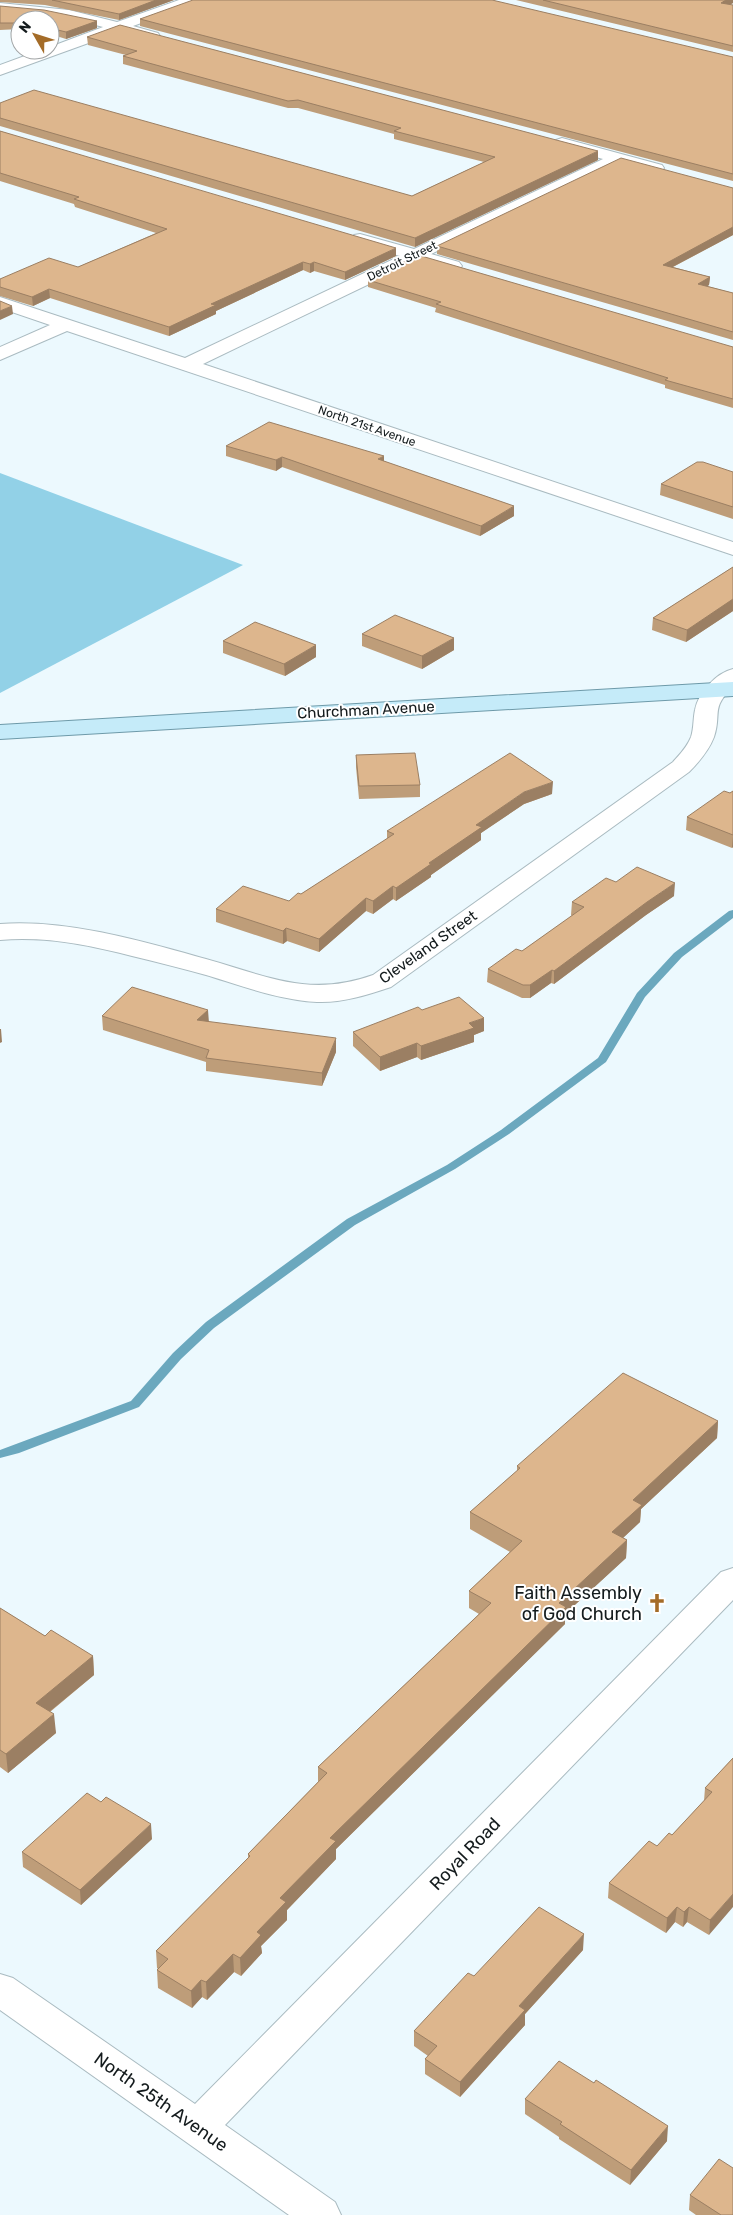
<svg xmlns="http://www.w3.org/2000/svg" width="733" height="2215" font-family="Rubik,sans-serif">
	<rect width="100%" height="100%" fill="#ecf9fe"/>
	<path fill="#92d1e7" d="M0,473l243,92 -243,128z"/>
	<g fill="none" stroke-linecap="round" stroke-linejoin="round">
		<path fill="#6ba8be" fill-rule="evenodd" d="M733,910v8l-51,39 -37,40 -39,65 -97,72 -54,35 -100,56 -141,103 -33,31 -42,48 -120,46 -19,5v-8l131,-49 42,-48 33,-31 141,-103 100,-54 54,-35 97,-72 39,-65 37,-40 55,-42z"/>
		<g stroke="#aabbc1" stroke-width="2">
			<path id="minor" d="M179,0h20l-2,3 -64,23 25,7 2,3 -2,3 -5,1 -34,-8 -119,43v-10l41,-15h9v-3l53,-20 -34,-9 -69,-7v-8l69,7 48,12z
				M562,138l100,27 2,3 -2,3 -6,2 -36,-10 -189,91 28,8 3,4 -3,4 -6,1 -36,-10 -214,103 530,178v13l-666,-224 -67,29v-13l50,-22 -50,-17v-11l185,61 215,-102 -46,-13 -3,-4 3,-4 6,-1 54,15 189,-90 -47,-13 -2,-3 2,-3z
				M733,669v19c-23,19 -11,26 -19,49 -5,13 -15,25 -25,35l-298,215c-24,8 -48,16 -74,15 -38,-2 -75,-16 -111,-27 -25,-7 -49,-13 -74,-19 -44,-11 -86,-20 -132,-16v-16c66,-5 142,17 206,35 61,17 103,39 167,16l300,-213c7,-8 14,-15 18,-25 3,-9 2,-18 4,-27 3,-17 21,-37 38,-41z
				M733,1568v32l-508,525 110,77 6,13h-52l-289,-205v-36l13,4 182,126 526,-532z"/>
		</g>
		<g stroke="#6e9aa9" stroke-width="2">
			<path id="major" d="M733,682v14l-733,43v-14z"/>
		</g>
		<use href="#minor" fill="#fff" fill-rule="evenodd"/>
		<use href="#major" fill="#c5ebf9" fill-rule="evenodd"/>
	</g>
	<path fill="#be9d79" d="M0,0h174l-55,20 -74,-15 -45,-3z
		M516,0h217v3l-3,2h3v47z
		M0,6l97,15v7l-31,11 -16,-5v-14h-30v9l-20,1z
		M140,19l593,38v124l-593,-155z
		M87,37l511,123 -183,87 -415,-121v-23l412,93 72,-34 -90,-23v-5l-96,-26h-10l-165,-44v-8l3,-1 -38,-10z
		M0,131l396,125 -51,24 -31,-9 -4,2 -7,-3 -87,41v3l-47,22 -119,-38 -17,8 -33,-10v-17l78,-12 78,-34 -81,-26 -1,-3 -74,-23z
		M733,188v47l-60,32 37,10 -1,8 -2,1 26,7v47l-296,-86v-8z
		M368,280l365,67v61l-68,-20v-3l-230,-73 1,-4 -68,-21z
		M226,446l158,15 130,55 -34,20 -198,-69 -6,4 -50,-15z
		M733,472v47l-73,-24 1,-11z
		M733,567v44l-47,31 -34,-12 1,-12z
		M362,634l92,16 -32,19 -60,-23z
		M223,641l93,16 -31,19 -62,-23z
		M356,755l64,30v12l-61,2 -3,-32z
		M733,791v56l-1,1 -46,-18 1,-13z
		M552,794l-28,10 -43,29v7l-50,35v2l-35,24 -3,-2 -20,15 -7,-3 -47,41 -32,-11 -4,3 -67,-22v-13l73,-8 12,-7 86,-55v-8z
		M616,882l58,14 -28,19 -92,69 -3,-1 -21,15h-8l-35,-16 1,-13 34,-18 50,-35 -1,-1 1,-13z
		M208,1010v12l128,30 -14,34 -116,-15v-9l-103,-32 -1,-14z
		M422,1010l62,21 -10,4v7l-53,18 -4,-3 -37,14 -27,-25v-14z
		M718,1421l-1,17 -76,71 -1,13 -17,16 4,2 -1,18 -61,56v10l-229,225v10l-49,51v10l-26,26 1,7 -21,23 -7,-4 -27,28 -5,-3 -10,11 -34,-20 -1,-18 1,-1 -1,-1 -1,-17 92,-93v-4l70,-72v-15l161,-153 -10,-6v-17l41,-39 -40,-23v-17l47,-41v-5z
		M0,1608l45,28 48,20 1,19 -44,37 6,21 -48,40 -8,-6z
		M733,1758l-24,177 -22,-13 -4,5 -8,-5 -9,11 -58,-35 1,-15 63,-48 32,-34 1,-13z
		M152,1839l-71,66 -58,-38 -1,-15z
		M583,1950l-58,64v11l-65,72 -35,-23v-15l3,-3 -14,-10v-15l60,-55z
		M525,2099l142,42 -37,44 -71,-46v-2l-34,-23z
		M690,2195l43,20h-37l-7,-5z"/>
	<path fill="#9b7f63" d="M156,0h18l-55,20v-6z
		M726,0h7v3l-13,6 1,-6z
		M97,21v7l-31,11v-7z
		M598,151v9l-183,87v-9z
		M733,227v8l-70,37v-7z
		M396,248v8l-51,24v-8z
		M303,262v8l-87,41v3l-47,22v-9l42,-23z
		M314,262v9l-4,2v-9z
		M710,277l-1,8 -11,7v-8z
		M49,289l1,9 -17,8 -1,-9z
		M12,306l1,8 -13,6v-9z
		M384,456v10l-6,-7z
		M282,457v10l-6,4v-11z
		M514,506v10l-34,20 1,-10z
		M733,599v12l-47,31 1,-12z
		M454,638v12l-32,19v-13z
		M316,645v12l-31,19 -1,-12z
		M553,782l-1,12 -28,10 -43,29v7l-50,35v2l-35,24v-13l33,-25 47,-38 48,-33z
		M733,835v12l-1,1z
		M675,883l-1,13 -28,19 -92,69v-13l93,-69z
		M393,886v13l-20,15v-13z
		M366,898v13l-47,41v-13z
		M286,928l1,13 -4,3v-13z
		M552,970l-1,13 -21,15v-13z
		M208,1010l1,13 -12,-3z
		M484,1018v13l-10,4v7l-53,18v-14l48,-23z
		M0,1029h1l1,13 -2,1z
		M336,1038v14l-14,34v-13z
		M417,1043v14l-37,14v-14z
		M718,1421l-1,17 -76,71 -1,13 -29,27 1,-17 21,-32z
		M627,1540l-1,18 -61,56v10l-229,225v10l-49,51v10l-26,26 1,7 -21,23 -1,-18 40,-60 50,-60 229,-235z
		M93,1656l1,19 -56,46 -2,-18z
		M54,1714l2,19 -48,40 -2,-19z
		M151,1824l1,15 -71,66 -1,-15z
		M733,1894v13l-24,28 1,-15z
		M677,1907l-2,15 -9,11 1,-15z
		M689,1907l-2,15 -4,5 1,-15z
		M584,1934l-1,16 -58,64v11l-65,72v-15l59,-76z
		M233,1954l1,18 -27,28 -1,-18z
		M201,1980l1,17 -10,11 -1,-17z
		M668,2126l-1,15 -37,44 1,-15z"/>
	<path fill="#ddb68d" stroke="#9b7f63" d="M52,0h104l-37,14z
		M193,0h299l241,57v117l-593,-155z
		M543,0h183l-5,3 12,2v41z
		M0,6l44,4 53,11 -31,11 -16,-4v-8h-30v3h-20z
		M120,25l478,126 -183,87 -415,-120v-15l34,-13 378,106 83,-39 -101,-26 7,-3 -103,-28 -10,1 -165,-45 14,-5 -50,-14z
		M0,131l396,117 -51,24 -31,-10 -4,2 -7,-2 -92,42 5,1 -47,22 -120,-38 -17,8 -32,-10v-8l49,-21 29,9 89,-38 -93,-30 5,-2 -79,-24z
		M621,158l112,30v39l-70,38 47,12 -12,7 35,9v39l-296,-86z
		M418,255l315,92v52l-68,-19 3,-2 -232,-74 5,-2 -73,-22z
		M0,301l12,5 -12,5z
		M269,422l115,34 -6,3 136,47 -33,20 -199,-69 -6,3 -50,-14z
		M697,462h6l30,10v35l-72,-23z
		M733,567v32l-46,31 -34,-12z
		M395,615l59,23 -32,18 -60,-22z
		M255,622l61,23 -32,19 -61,-23z
		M415,753l5,32 -61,1 -3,-31z
		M510,753l43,29 -29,10 -48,33 6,2 -53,36 2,1 -35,24 -3,-2 -20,15 -7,-3 -47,41 -33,-11 -3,3 -67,-22 27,-23 46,15 9,-8 3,1 93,-60 -7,-3z
		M724,791l6,2 3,-2v44l-46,-18z
		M637,867l38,16 -28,19 -93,69 -2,-1 -22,15h-7l-35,-16 28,-20 6,2 62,-44 -12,-5 34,-24 10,4z
		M132,987l76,23 -11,10 139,18 -14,35 -116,-15 3,-8 -107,-34z
		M459,997l25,21 -15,5 5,5 -53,18 -4,-3 -37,14 -27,-25 65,-25 4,3z
		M623,1373l95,48 -85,79 9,5 -30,27 15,8 -68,63 7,4 -236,231 6,3 -56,57 6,4 -29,30 4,3 -21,23 -7,-4 -27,28 -5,-2 -10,11 -34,-21 11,-11 -12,-8 94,-95 -2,-2 79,-81 -9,-6 173,-164 -22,-12 53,-50 -52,-29 50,-44 -3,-2z
		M0,1608l45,28 6,-6 42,26 -57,47 18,11 -48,40 -6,-4z
		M733,1758v136l-23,26 -21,-13 -5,5 -7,-5 -10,11 -58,-35 40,-42 8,5 12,-13 3,2 40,-43 -7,-4z
		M87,1793l14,9 5,-5 45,27 -71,66 -58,-38z
		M539,1907l45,27 -65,72 6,4 -65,72 -35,-23 12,-13 -23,-15 54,-58 6,3z
		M559,2061l35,22 2,-3 72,46 -37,44 -71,-46 2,-2 -37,-23z
		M719,2159l14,9v47h-12l-31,-20z"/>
	<defs>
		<g id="church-bare" transform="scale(1.5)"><path d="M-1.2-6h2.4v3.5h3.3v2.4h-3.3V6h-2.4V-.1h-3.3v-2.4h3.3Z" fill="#a46c28" stroke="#fff" stroke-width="2.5" paint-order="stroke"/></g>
	</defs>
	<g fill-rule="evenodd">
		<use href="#church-bare" x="657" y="1603"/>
	</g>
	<g text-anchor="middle" stroke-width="4" stroke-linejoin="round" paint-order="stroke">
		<g font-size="12" fill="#141b1d" stroke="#fff">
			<text transform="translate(402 261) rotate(-26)" y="4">Detroit Street</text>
			<text transform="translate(367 426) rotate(19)" y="4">North 21st Avenue</text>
		</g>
		<g font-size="15" fill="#141b1d" stroke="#fff">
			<text transform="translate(366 710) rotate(-3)" y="5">Churchman Avenue</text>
			<text transform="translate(428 947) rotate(-35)" y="5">Cleveland Street</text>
		</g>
		<g font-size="18" fill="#141b1d" stroke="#fff" text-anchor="end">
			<text x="642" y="1599">Faith Assembly<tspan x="642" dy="21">of God Church</tspan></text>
		</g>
		<g font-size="18" fill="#141b1d" stroke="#fff">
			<text transform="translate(465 1854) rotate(-46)" y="6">Royal Road</text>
			<text transform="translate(161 2102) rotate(35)" y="6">North 25th Avenue</text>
		</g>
	</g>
	<g transform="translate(35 35) rotate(309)"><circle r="24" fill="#ffffff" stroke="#a1a4a5"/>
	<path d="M0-4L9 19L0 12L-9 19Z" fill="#a46c28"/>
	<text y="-8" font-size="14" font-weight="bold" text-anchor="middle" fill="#141b1d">N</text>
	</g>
</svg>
